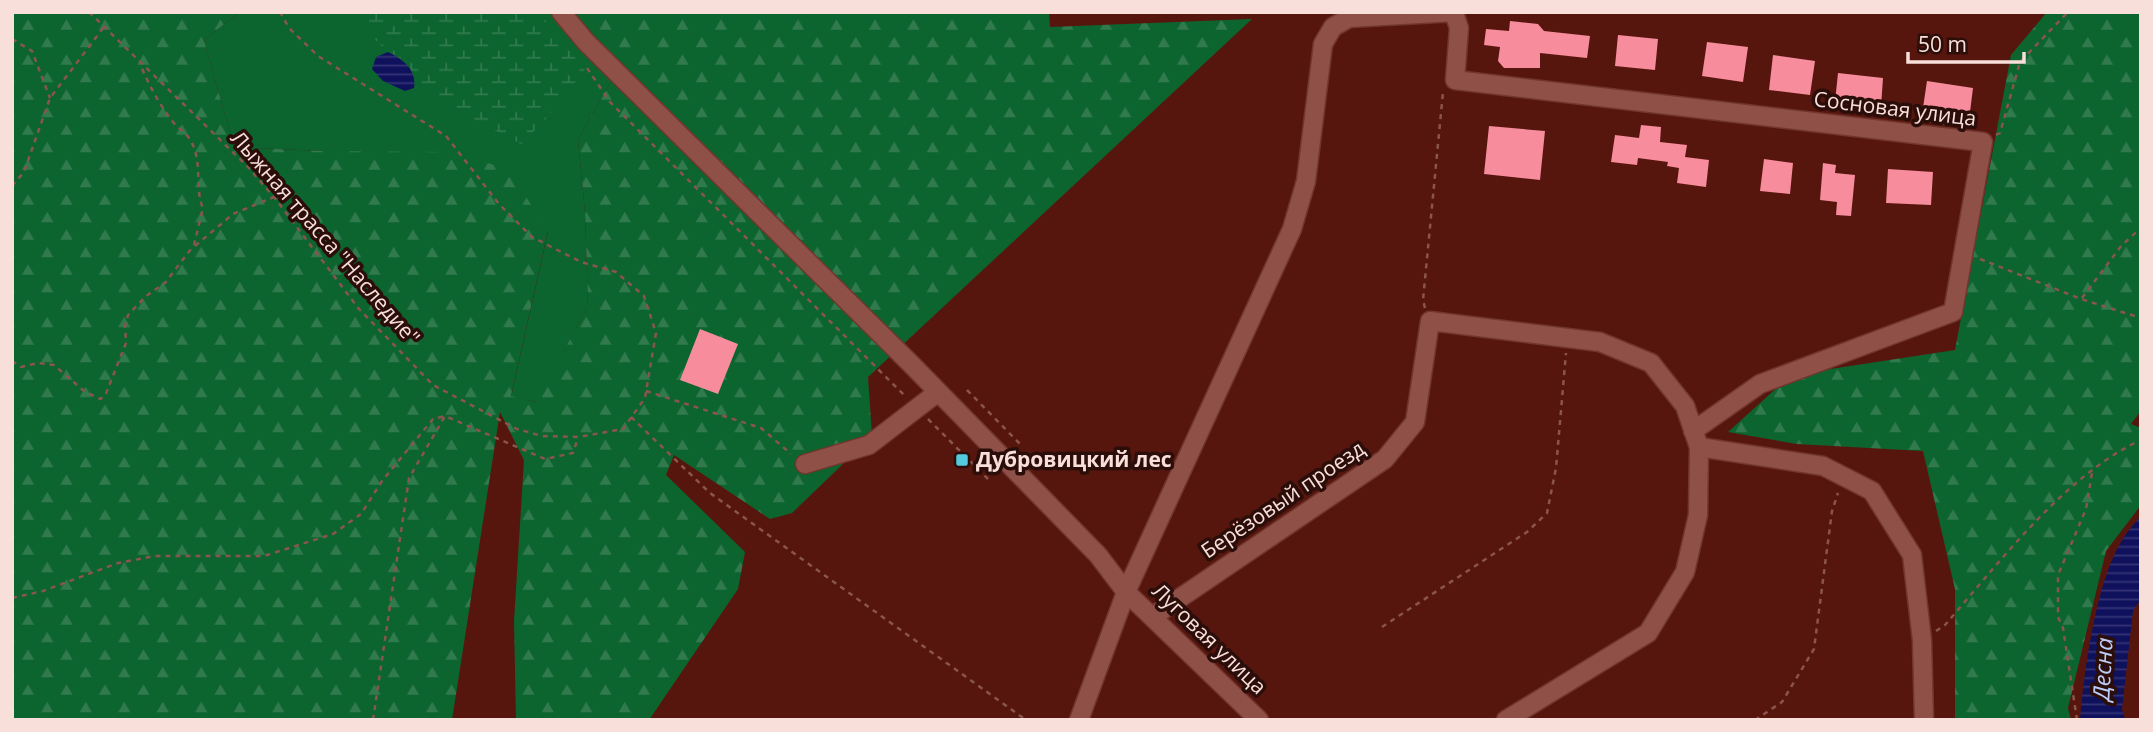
<svg xmlns="http://www.w3.org/2000/svg" width="2153" height="732" font-family="'Open Sans',sans-serif">
	<defs>
		<pattern id="forest-firs" width="22" height="20" patternUnits="userSpaceOnUse" patternTransform="scale(1.75)"><rect width="22" height="20" fill="#0c642f"/><path d="M5 1l3.5 6h-7zM16 11l3.5 6h-7z" fill="#307a4d"/></pattern>
		<pattern id="wetland-marsh" width="20" height="14" patternUnits="userSpaceOnUse" patternTransform="scale(1.75)"><rect width="20" height="14" fill="#0c642f"/><path d="M1 5h8M5 5V1M11 12h8M15 12V8" fill="none" stroke="#307a4d"/></pattern>
		<pattern id="water-rules" width="6" height="5" patternUnits="userSpaceOnUse" patternTransform="scale(1.75)"><rect width="6" height="5" fill="#0f115d"/><path d="M0 2.5h6" fill="none" stroke="#333374"/></pattern>
	</defs>
	<rect width="100%" height="100%" fill="#57160d"/>
	<path fill="#0c642f" d="M240,12h321l56,59 -39,69 7,72 3,94 -51,96 -26,-5 37,-165 -225,-81 -89,-4 -30,-107z"/>
	<path fill="url(#forest-firs)" d="M12,12h228l-36,28 30,107 89,4 128,1 57,17 40,62 -37,165 25,6 52,-96 -3,-94 -7,-72 39,-69 -56,-59h488l1,15 202,-8 -384,358 4,59 -80,77 -22,6 -96,-64 -8,20 79,77 -7,37 -89,131h-133l-2,-99 10,-161 -24,-48 -48,308h-440z
		M2047,12h94v399l-10,13 10,4v77l-35,46 -38,157 3,12h-116v-131l-32,-138 -126,-7 -69,-12 63,-57 164,-25 56,-295z"/>
	<path fill="url(#wetland-marsh)" d="M346,12h193l46,58 -39,49 -25,25 -77,-40 -29,-25 -5,-11 -10,-10 -12,-6z"/>
	<path fill="url(#water-rules)" d="M388,52c15,7 29,18 26,36l-9,3 -22,-10 -11,-12 4,-12z
		M2141,516v83l-8,12 -11,98 3,11h-45c4,-49 16,-137 41,-178 5,-9 13,-18 20,-26z"/>
	<path fill="#f78c9d" d="M1510,21l28,3 6,7 46,5 -3,22 -47,-5v15h-36l-6,-7 2,-14 -16,-2 2,-16 23,2z
		M1618,35l40,4 -3,31 -40,-4z
		M1707,42l41,5 -5,35 -41,-6z
		M1773,55l42,6 -5,34 -41,-5z
		M1838,73l45,5 -2,29 -46,-5z
		M1927,81l46,7 -5,40 -47,-7z
		M1641,125l20,2 -1,15 27,3 -2,12 24,3 -3,27 -29,-4 2,-15 -12,-2 1,-4 -30,-4 -1,7 -26,-3 4,-27 24,3z
		M1489,126l56,5 -5,49 -56,-6z
		M1764,159l29,4 -3,31 -30,-3z
		M1823,163l13,2 -1,8 20,2 -4,41 -15,-1 1,-13 -17,-2z
		M1888,169l45,3 -2,33 -45,-2z
		M700,329l38,15 -20,50 -38,-14z"/>
	<g fill="none" stroke-linecap="round" stroke-linejoin="round">
		<g stroke="#71362e" stroke-width="21">
			<path id="minor" d="M561,12l25,30 327,324 185,189 28,37 133,128
				M1454,13l5,15 -4,52 528,62 -30,170 -193,72 -67,47
				M1699,447l124,19 49,25 40,64 10,85 2,80
				M805,464l64,-19 69,-53
				M1152,617l233,-158 30,-37 15,-101 170,21 51,21 34,43 14,41 -1,68 -13,57 -37,61 -142,87
				M1079,720l47,-128 166,-363 14,-48 17,-137 10,-17 16,-9 106,-6"/>
		</g>
		<path stroke="#8a554d" stroke-width="2.5" stroke-dasharray="5 5" stroke-linecap="butt" d="M89,12l158,154 27,31 85,112 74,76 84,44 25,7 37,1 44,-8 22,-31 11,-65 -12,-37 -28,-24 -35,-10 -49,-25 -33,-33 -53,-68 -128,-80 -29,-28 -9,-16
			M2141,19v30
			M12,39l20,12 18,47
			M587,68l23,34 296,295
			M1996,135l4,-2 20,-71 48,-50
			M12,186l12,-14 26,-74 54,-71
			M195,246l38,-32 41,-17
			M1980,259l101,40 60,19
			M2082,298l40,-53 19,-17
			M1425,308l-2,-8 20,-208
			M12,361l9,6 17,-4 16,2 30,26 16,8 5,-3 21,-53 -1,-17 3,-11 18,-19 19,-13 29,-38 9,-37c-9,-18 1,-48 -14,-70 -4,-6 -11,-10 -16,-16 -14,-18 -24,-37 -33,-58
			M967,390l56,57
			M646,391l115,37 30,26
			M631,417l79,76 316,227
			M928,419l60,60
			M12,598l31,-7 75,-28 37,-7h109l69,-22 28,-20 21,-33 51,-62 12,-3
			M1382,627l145,-95 20,-19 9,-45 10,-115
			M1936,631l9,-6c53,-61 121,-151 196,-185
			M373,720l36,-242 36,-62 100,43 28,-6 5,-15
			M1755,720l27,-18 32,-53 18,-138 6,-18
			M2077,720l-14,-92 -5,-11v-42l28,-66 6,-36"/>
		<use href="#minor" stroke="#8f5147" stroke-width="18"/>
	</g>
	<rect fill="#54cade" stroke="#2b0e0a" stroke-width="2.5" x="955" y="453" width="14" height="14" rx="3.5"/>
	<g text-anchor="middle" stroke-width="7" stroke-linejoin="round" paint-order="stroke">
		<g font-size="21" fill="#f9dfda" stroke="#2b0e0a">
			<text transform="translate(1895 109) rotate(7)" y="7">Сосновая улица</text>
			<text transform="translate(325 238) rotate(49)" y="7">Лыжная трасса "Наследие"</text>
			<text transform="translate(1283 500) rotate(-34)" y="7">Берёзовый проезд</text>
			<text transform="translate(1209 639) rotate(44)" y="7">Луговая улица</text>
		</g>
		<g font-size="21" font-weight="bold" fill="#f9dfda" stroke="#2b0e0a" text-anchor="start">
			<text x="976" y="467">Дубровицкий лес</text>
		</g>
		<g font-size="23" font-style="italic" fill="#bdccf8" stroke="#2b0e0a">
			<text transform="translate(2103 669) rotate(-87)" y="8">Десна</text>
		</g>
	</g>
	<rect width="2153" height="732" fill="none" stroke="#f9dfda" stroke-width="28"/>
	<path d="M1908 52v10h116v-10" fill="none" stroke="#f9dfda" stroke-width="3.5"/>
	<text x="1918" y="52" font-size="21" fill="#f9dfda" stroke="#2b0e0a" stroke-width="5" paint-order="stroke">50 m</text>
</svg>
